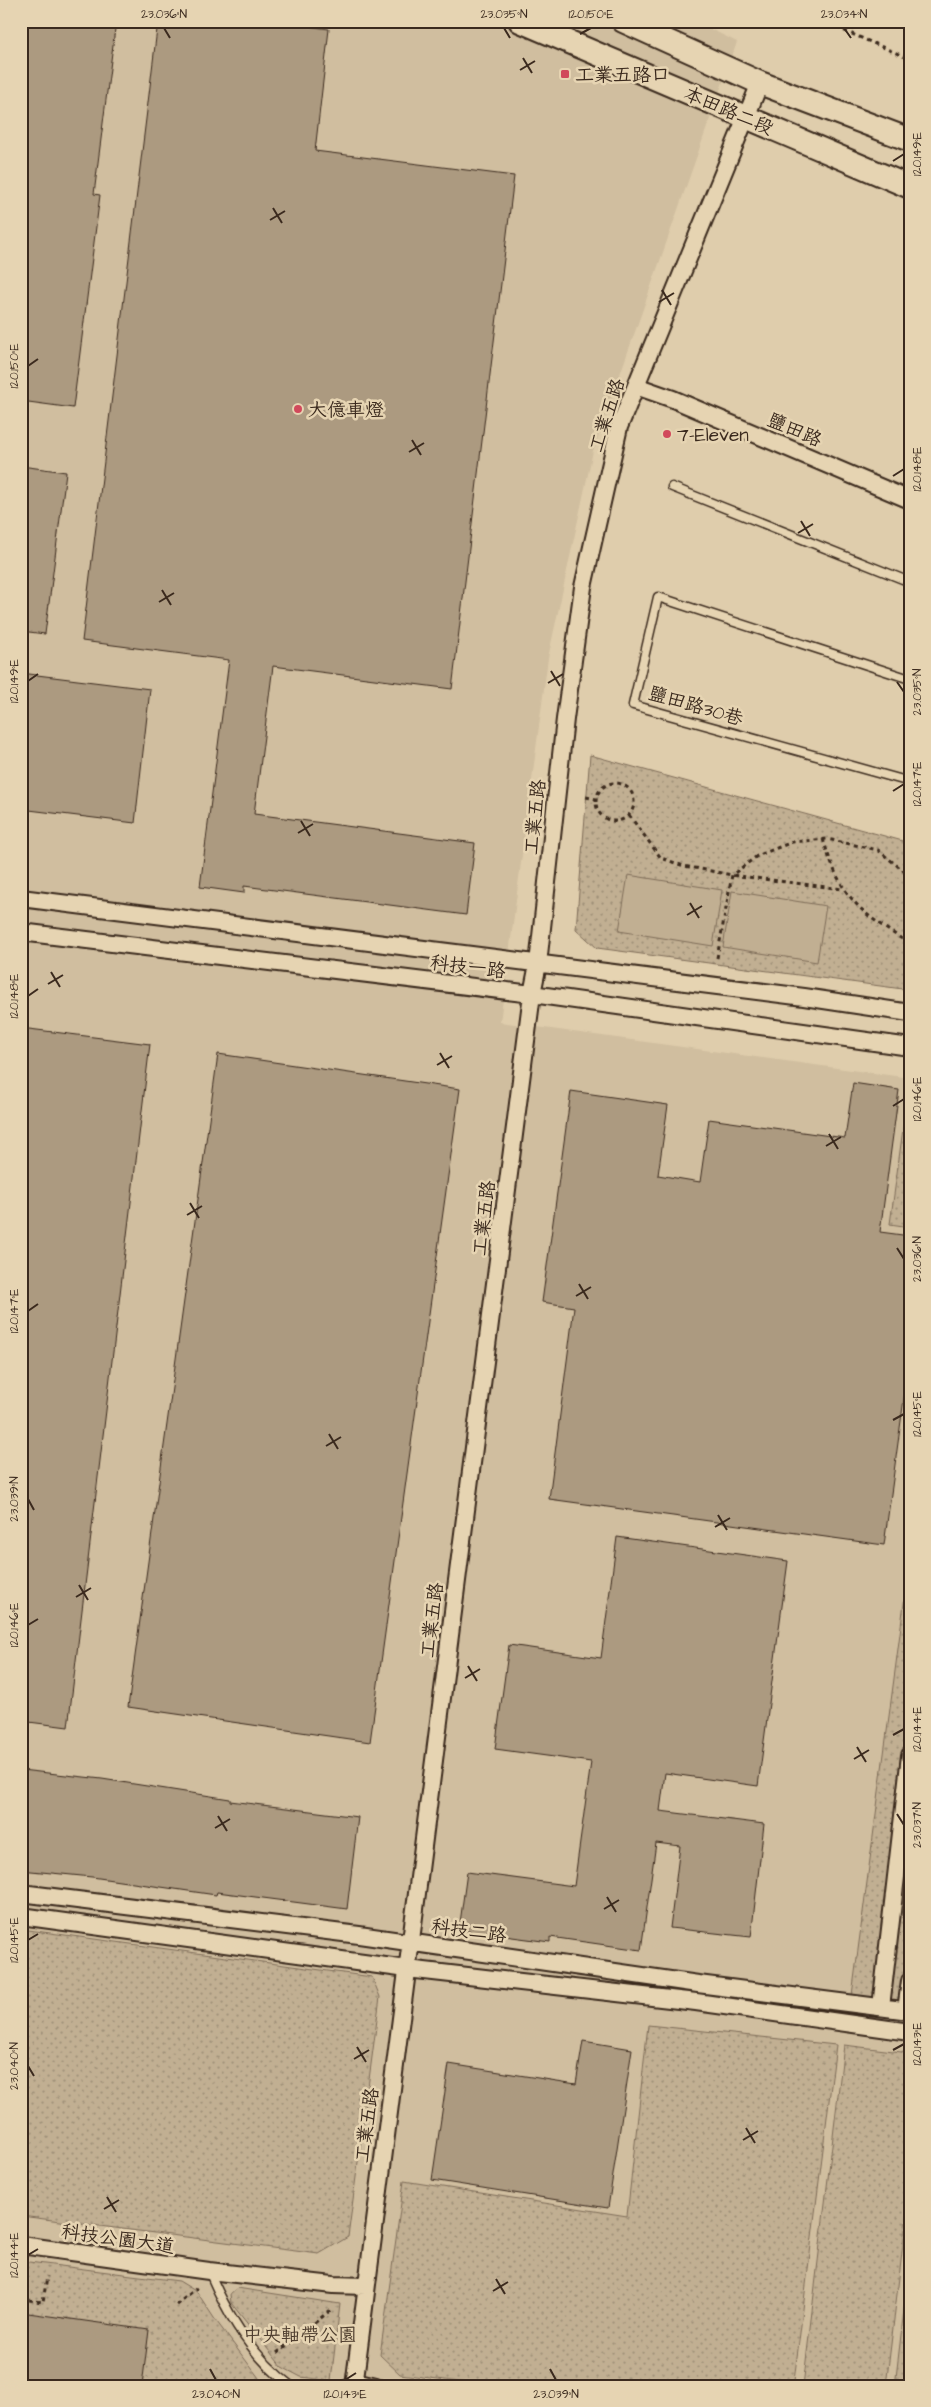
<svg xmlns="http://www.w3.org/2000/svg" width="931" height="2407" font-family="'Architects Daughter','LXGW WenKai TC',sans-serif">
	<defs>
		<pattern id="grass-dots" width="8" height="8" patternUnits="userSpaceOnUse" patternTransform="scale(1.25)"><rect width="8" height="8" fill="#c1af92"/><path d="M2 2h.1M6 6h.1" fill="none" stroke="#9e8f77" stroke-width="1.8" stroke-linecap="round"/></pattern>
	</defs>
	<rect width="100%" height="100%" fill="#dfcdac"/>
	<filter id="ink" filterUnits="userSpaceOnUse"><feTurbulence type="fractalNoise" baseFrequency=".02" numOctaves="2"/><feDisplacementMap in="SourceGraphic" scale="10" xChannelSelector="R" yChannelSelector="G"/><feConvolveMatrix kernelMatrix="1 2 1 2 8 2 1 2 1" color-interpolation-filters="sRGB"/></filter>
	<g filter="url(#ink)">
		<path fill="#d0be9f" d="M21,21h673l43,21 -144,409 -45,207 -48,364 410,56v1308h-889z"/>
		<path fill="url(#grass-dots)" stroke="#7e6c58" d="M590,755l320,88v147l-313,-42 -21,-19z
			M910,1078v149l-20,-3z
			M910,1558v445l-58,-8z
			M21,1929l351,48 8,20 -32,240 -29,17 -298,-38z
			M648,2025l188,20 -42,336 -13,5h-291l-90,-12 -20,-19 24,-174 223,35z
			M844,2045l66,8v133l-24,200h-83z
			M910,2258v128h-15z
			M21,2261l158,20 18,11 17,26 51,68h-244z
			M237,2288l103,16 -9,77 -30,-4 -19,-10 -51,-64 -1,-9z"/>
		<path fill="#c1af92" stroke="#7e6c58" d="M628,875l94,15 -9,56 -94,-15z
			M732,891l94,15 -9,56 -94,-15z"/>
		<path fill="#ac9a80" stroke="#3b2a1e" d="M21,21h95l-22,173 6,1 -27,213 -52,-7z
			M158,21h111l60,8 -14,122 199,25 -62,513 -179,-23 -19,148 221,29 -9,72 -222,-29v7l-44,-6 29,-227 -147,-19z
			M21,466l45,6 -21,162 -24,-3z
			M21,673l129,16 -15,134 -114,-14z
			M21,1028l129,16 -82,683 -47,-6z
			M218,1054l242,35 -90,653 -242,-35z
			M853,1083l46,7 -19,142 30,4v119l-26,190 -335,-46 25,-192 -32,-5 29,-211 97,14 -10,70 42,7 9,-63 136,19z
			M617,1537l171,24 -30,225 -93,-13 -5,38 104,13 -13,113 -81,-9 10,-82 -24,-3 -15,107 -91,-13v5l-91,-12 8,-58 107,14 17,-124 -96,-13 14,-104 92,13z
			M21,1770l81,9 128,20v2l128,16 -11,92 -130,-17 -1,3 -124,-18 -71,-7z
			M583,2041l49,8 -24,159 -176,-28 17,-116 127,20z
			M21,2312l128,18 -7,56h-121z"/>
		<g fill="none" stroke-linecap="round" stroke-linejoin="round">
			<g stroke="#3b2a1e" stroke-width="11">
				<path id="lane" d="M672,487l238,95
					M910,679l-252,-82 -25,108 277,77
					M209,2271c18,43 44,87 82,115
					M342,2386l13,-5"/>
			</g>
			<g stroke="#3b2a1e" stroke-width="20">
				<path id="street" d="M636,386l37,13 237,101
					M21,898l783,99 106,16
					M21,932l511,62 378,53
					M21,1893l338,42 339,49 212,27
					M21,1916l386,53 289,33 214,30
					M881,2007l29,-252
					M906,2010l4,-29
					M21,2245l188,26 124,14 32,1
					M355,2381l21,5
					M354,2386l178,-1392 6,-30 27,-245 18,-132 36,-160 141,-344"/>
			</g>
			<g stroke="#3b2a1e" stroke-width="26">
				<path id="secondary" d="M520,21l390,166
					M623,21l137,62 150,57"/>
			</g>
			<path stroke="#3b2a1e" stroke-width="3" stroke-dasharray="4 4" stroke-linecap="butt" d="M822,21l88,38
				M596 802a19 19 0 1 1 38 0a19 19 0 1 1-38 0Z
				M586,797l10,2
				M629,815l32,43 23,8 48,9 110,14
				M823,839c18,59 36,73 87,105
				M717,958l15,-83 25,-19 35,-14 35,-3 51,11 32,26
				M21,2299l22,3 4,-26
				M176,2305l21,-17
				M277,2353l55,-44"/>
			<use href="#lane" stroke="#e6d4b2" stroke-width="8"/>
			<use href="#street" stroke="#e6d4b2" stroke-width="16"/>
			<use href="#secondary" stroke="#e6d4b2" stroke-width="22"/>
		</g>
	</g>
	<path fill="none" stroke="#3b2a1e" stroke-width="2" d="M164,28l6,10M504,28l6,10M844,28l7,10M580,34l11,-6M523,58l9,15M520,70l15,-9M893,161l11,-7M273,208l9,15M270,220l15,-9M662,290l9,15M659,302l15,-9M28,366l10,-7M412,440l9,15M409,452l15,-9M893,476l11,-7M801,521l9,15M798,533l15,-9M162,590l9,15M159,602l15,-9M551,671l9,15M28,681l10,-7M897,682l7,10M548,683l15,-9M893,791l11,-7M301,821l9,15M298,833l15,-9M690,903l9,15M687,915l15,-9M51,972l9,15M48,984l15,-9M28,996l10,-7M440,1053l9,15M437,1065l15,-9M893,1106l11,-7M829,1134l9,15M826,1146l15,-9M190,1203l9,15M187,1215l15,-9M897,1248l7,11M579,1284l9,15M576,1296l15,-9M28,1311l10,-7M893,1420l11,-6M329,1434l9,15M326,1446l15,-9M28,1499l6,11M718,1515l9,15M715,1527l15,-9M79,1585l9,15M76,1597l15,-9M28,1625l10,-6M468,1666l9,15M465,1678l15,-9M893,1735l11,-6M857,1747l9,15M854,1759l15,-9M897,1814l7,11M218,1816l9,15M215,1828l15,-9M607,1897l9,15M604,1909l15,-9M28,1940l10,-6M357,2047l9,15M893,2050l11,-6M354,2059l15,-9M28,2066l6,10M746,2128l9,15M743,2140l15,-9M107,2197l9,15M104,2209l15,-9M28,2255l10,-6M496,2279l9,15M493,2291l15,-9M210,2369l6,11M550,2369l6,11M345,2380l11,-7"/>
	<g fill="#d1495b" stroke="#e6d4b2" stroke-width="2">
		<rect x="560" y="69" width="10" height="10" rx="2.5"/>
		<circle cx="298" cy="409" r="5"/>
		<circle cx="667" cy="434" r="5"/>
	</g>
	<g text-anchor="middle" stroke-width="5" stroke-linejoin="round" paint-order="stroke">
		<g font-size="19" fill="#3b2a1e" stroke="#e6d4b2" text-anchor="start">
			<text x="575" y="81">工業五路口</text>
			<text x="308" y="416">大億車燈</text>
			<text x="677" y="441">7-Eleven</text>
		</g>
		<g font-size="19" fill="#3b2a1e" stroke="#e6d4b2">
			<text transform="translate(729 110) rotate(23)" y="7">本田路二段</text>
			<text transform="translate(606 415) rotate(-72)" y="7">工業五路</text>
			<text transform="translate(795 429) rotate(23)" y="7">鹽田路</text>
			<text transform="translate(696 705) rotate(16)" y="7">鹽田路30巷</text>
			<text transform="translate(534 817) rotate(-84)" y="7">工業五路</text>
			<text transform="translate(468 966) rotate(7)" y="7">科技一路</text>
			<text transform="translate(483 1218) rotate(-83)" y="7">工業五路</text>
			<text transform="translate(431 1620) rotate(-83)" y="7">工業五路</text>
			<text transform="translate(469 1930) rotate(8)" y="7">科技二路</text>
			<text transform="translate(366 2125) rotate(-82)" y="7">工業五路</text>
			<text transform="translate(118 2238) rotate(8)" y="7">科技公園大道</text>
		</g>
		<g font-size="19" fill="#4f3e2f" stroke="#e6d4b2">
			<text x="300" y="2341">中央軸帶公園</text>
		</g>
	</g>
	<rect width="931" height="2407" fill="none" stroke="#e6d4b2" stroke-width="55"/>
	<rect x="28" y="28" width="876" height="2352" fill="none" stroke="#3b2a1e" stroke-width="2"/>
	<g font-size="12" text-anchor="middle" fill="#3b2a1e">
		<text x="164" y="18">23.036°N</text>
		<text x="504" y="18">23.035°N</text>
		<text x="591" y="18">120.150°E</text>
		<text x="844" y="18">23.034°N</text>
		<text transform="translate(917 154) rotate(-90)" y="4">120.149°E</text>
		<text transform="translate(14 366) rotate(-90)" y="4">120.150°E</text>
		<text transform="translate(917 469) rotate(-90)" y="4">120.148°E</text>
		<text transform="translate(14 681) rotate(-90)" y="4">120.149°E</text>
		<text transform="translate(917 692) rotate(-90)" y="4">23.035°N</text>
		<text transform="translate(917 784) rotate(-90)" y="4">120.147°E</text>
		<text transform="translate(14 996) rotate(-90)" y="4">120.148°E</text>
		<text transform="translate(917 1099) rotate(-90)" y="4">120.146°E</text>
		<text transform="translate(917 1259) rotate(-90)" y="4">23.036°N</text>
		<text transform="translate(14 1311) rotate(-90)" y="4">120.147°E</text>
		<text transform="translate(917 1414) rotate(-90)" y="4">120.145°E</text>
		<text transform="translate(14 1499) rotate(-90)" y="4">23.039°N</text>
		<text transform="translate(14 1625) rotate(-90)" y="4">120.146°E</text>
		<text transform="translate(917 1729) rotate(-90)" y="4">120.144°E</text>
		<text transform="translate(917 1825) rotate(-90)" y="4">23.037°N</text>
		<text transform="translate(14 1940) rotate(-90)" y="4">120.145°E</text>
		<text transform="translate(917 2044) rotate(-90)" y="4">120.143°E</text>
		<text transform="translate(14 2066) rotate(-90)" y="4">23.040°N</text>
		<text transform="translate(14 2255) rotate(-90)" y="4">120.144°E</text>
		<text x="216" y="2398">23.040°N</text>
		<text x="345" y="2398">120.143°E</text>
		<text x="556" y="2398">23.039°N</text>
	</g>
</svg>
